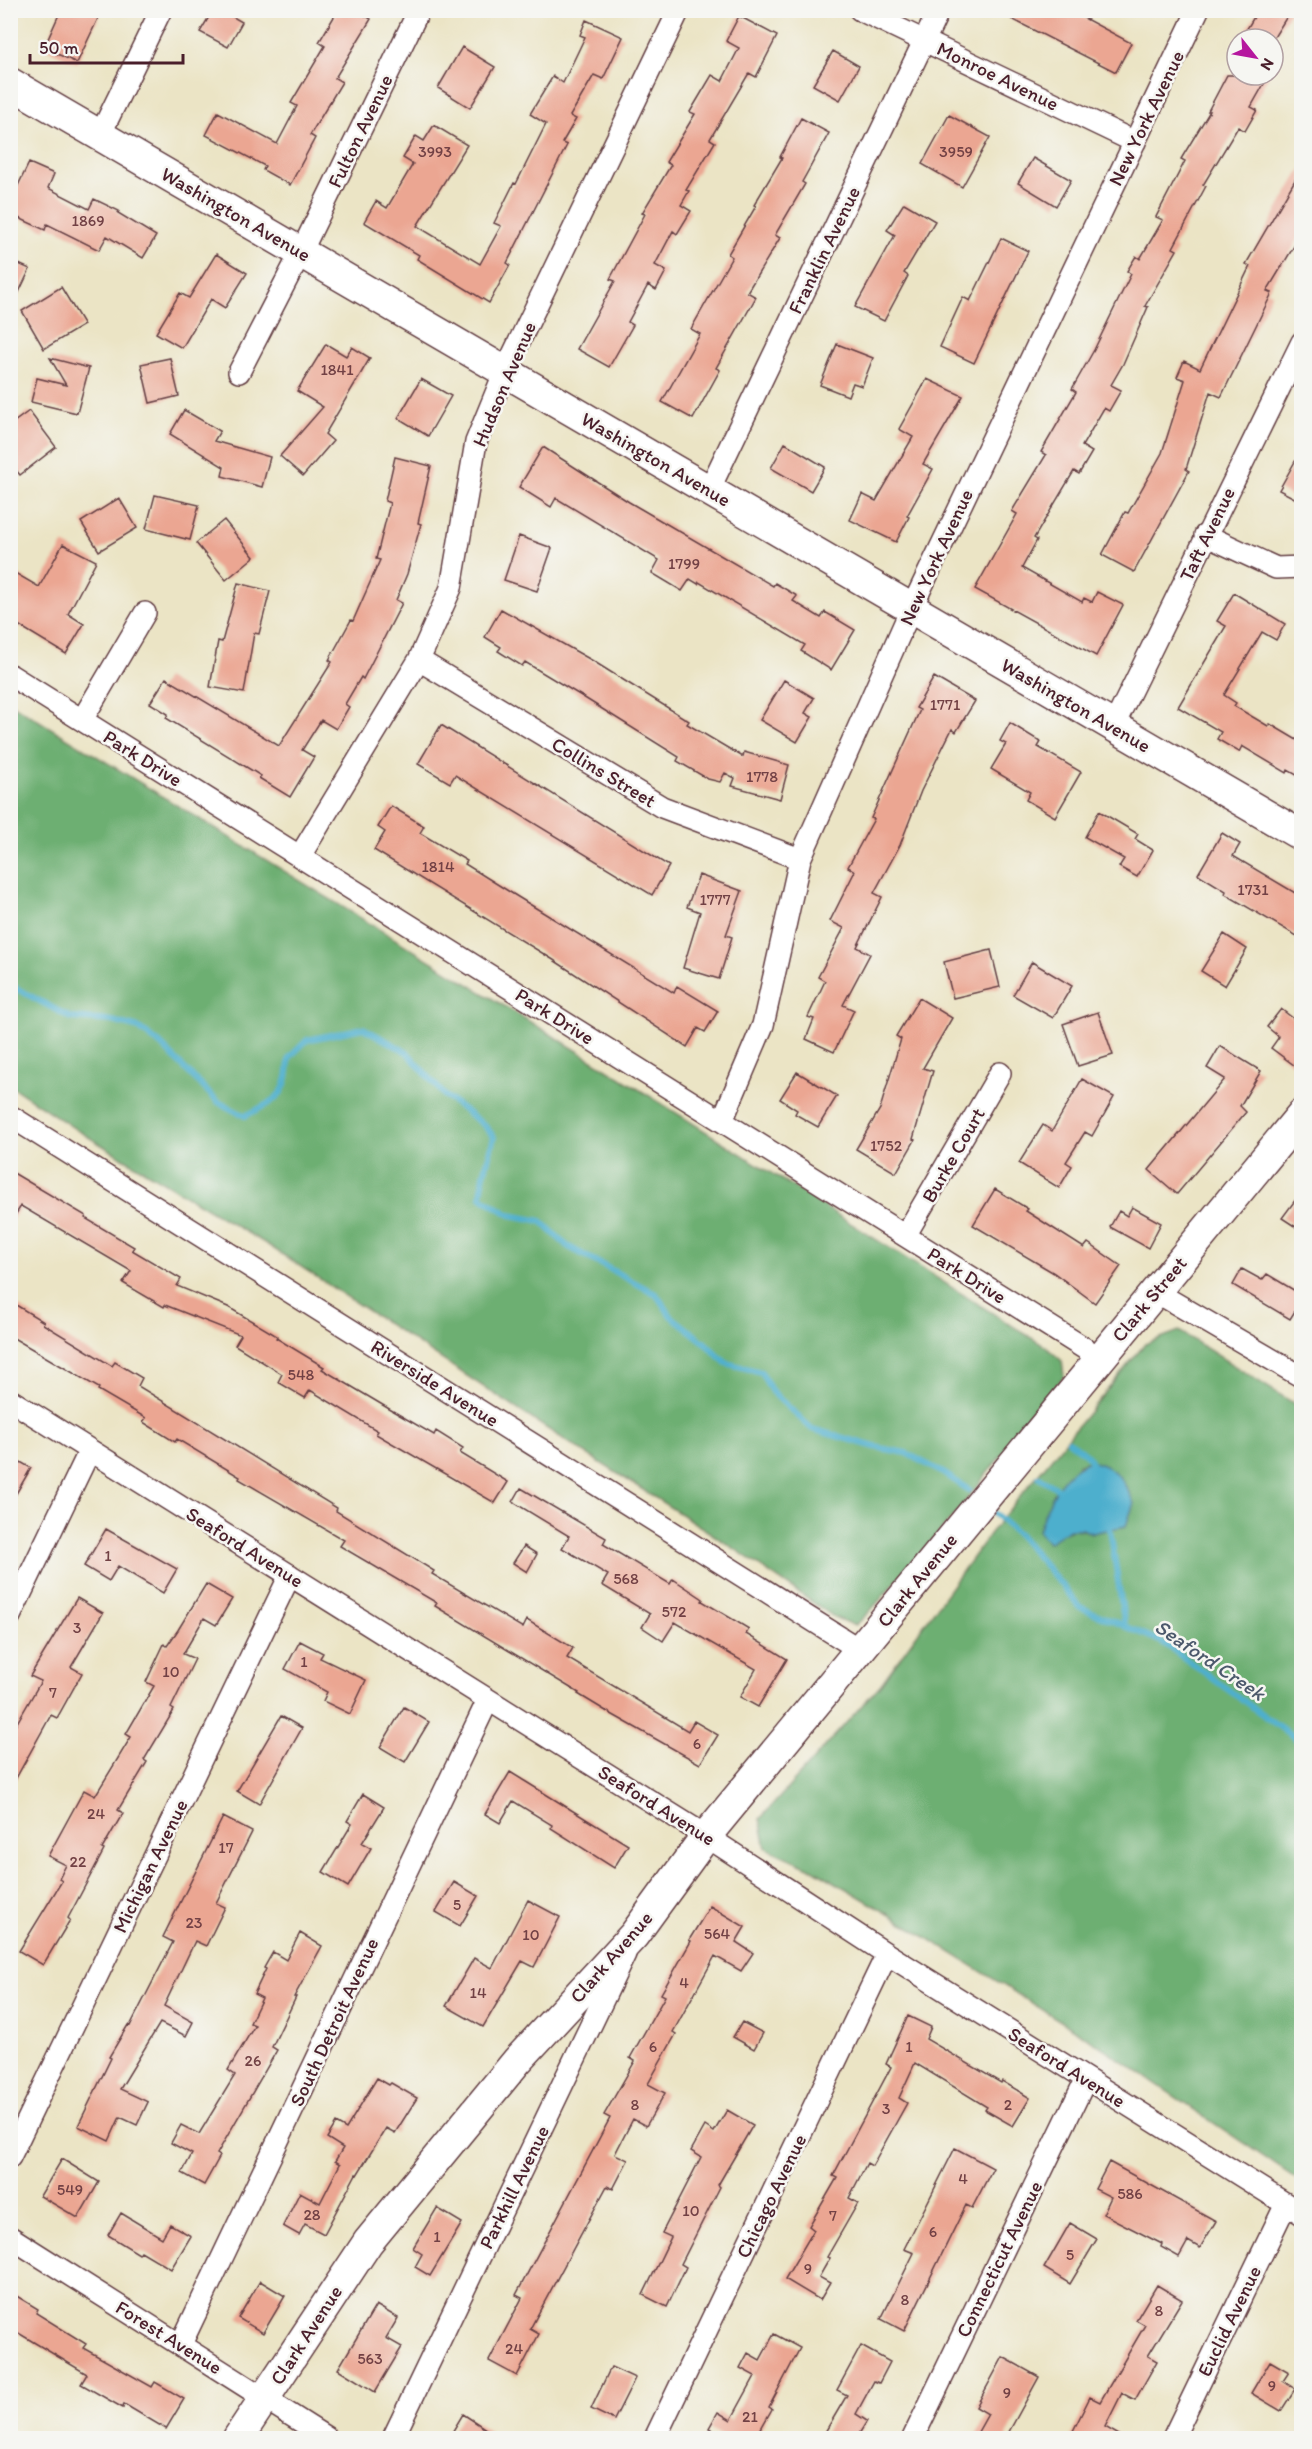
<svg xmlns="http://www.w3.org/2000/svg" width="1312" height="2449" font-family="Itim,sans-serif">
	<rect width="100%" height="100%" fill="#f6f6f2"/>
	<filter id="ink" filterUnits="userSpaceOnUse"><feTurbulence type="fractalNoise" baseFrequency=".0167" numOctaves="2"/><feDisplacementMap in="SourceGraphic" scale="12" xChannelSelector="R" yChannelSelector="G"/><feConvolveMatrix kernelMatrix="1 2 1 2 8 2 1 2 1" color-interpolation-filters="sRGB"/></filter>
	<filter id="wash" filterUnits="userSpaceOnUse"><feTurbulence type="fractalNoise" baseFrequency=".008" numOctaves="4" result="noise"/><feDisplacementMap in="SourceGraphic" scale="24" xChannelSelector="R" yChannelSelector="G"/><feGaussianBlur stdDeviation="1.35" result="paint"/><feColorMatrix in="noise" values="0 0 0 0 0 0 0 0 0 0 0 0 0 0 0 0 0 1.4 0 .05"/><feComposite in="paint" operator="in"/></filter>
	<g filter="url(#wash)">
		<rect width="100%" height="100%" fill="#ebe4c5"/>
		<path fill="#6daf72" stroke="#5c674e" stroke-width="1.5" fill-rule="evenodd" d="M10,703l589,361 447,283 16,14 2,15 -112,142 -81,92 -16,16 -21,-9 -108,-74 -180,-115 -275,-181 -194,-117 -66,-44z
			M1179,1331l122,77v774l-213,-144 -191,-119 -84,-50 -47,-21 -6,-29 121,-135 109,-151 155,-189zM1090,1461l2,72c-22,-8 -26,-3 -44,10l6,-50 25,-29z"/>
		<path fill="#4eafcd" stroke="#4c677c" stroke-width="1.5" d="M1090,1461c27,6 33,18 44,42l-8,23 -34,7 -11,-4h-12l-21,14 -10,-13c9,-25 24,-61 52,-69z"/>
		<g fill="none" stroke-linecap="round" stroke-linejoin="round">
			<path stroke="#4eafcd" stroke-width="6" d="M10,985l61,33 41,3 27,7 21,16 58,58 27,14c32,-17 43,-19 44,-58l18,-18 56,-12 44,24 38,44 39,29 10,12 -11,41 -2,19 29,18 31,6 26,25 89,48 15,22 33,26 22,21 35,9 11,20 40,37 63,18 31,6 39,21 24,16
				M1069,1441l19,15 5,12
				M1039,1477l24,15
				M994,1513l25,22 61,72 82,35 140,101
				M1109,1523l16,103"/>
		</g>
		<g id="blocks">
			<path fill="#eba692" d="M61,10h41l-25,53 -33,-15z
				M213,10h8l21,12 -14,25 -28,-15z
				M338,10h18l15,9 -36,59 7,4 -32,53 5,3 -25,47 -27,-15 2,-4 -59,-31 12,-23 59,32 20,-38 -6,-3 34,-57 -6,-4z
				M994,10h75l62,33 -15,29z
				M1258,10h33l-18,29h-32z
				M739,16l38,20 -21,41 -7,-4 -39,66 5,3 -29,48 3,1 -8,14 10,6 -14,23 -4,-3 -18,34 11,6 -10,19 -8,-5 -20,37 5,3 -24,42 -32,-18 38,-68 -5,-2 35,-65 -3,-1 29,-48 -5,-3 29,-48 -5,-2 22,-37 10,6 17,-33 -13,-7z
				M586,20l37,17 -20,42 -9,-4 -24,41 6,3 -14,24 5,2 -60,118 3,2 -21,38 -72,-44 2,-4 -55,-33 12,-21 11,7 26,-44 -10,-6 13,-22 8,5 10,-16 33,20 -50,81 63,38 21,-38 -7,-3 20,-40 2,1 30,-60 -16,-10 23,-38 10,7 22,-46 -5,-2z
				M462,47l33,20 -25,41 -32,-20z
				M833,51l26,15 -19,34 -27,-15z
				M1227,75h42l-18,32 6,3 -12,21 -7,-4 -35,58 3,1 -33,62 4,2 -32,56 3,1 -25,57 -12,21 10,5 -12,21 -5,-3 -22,38 10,6 -13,22 -5,-3 -40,67 3,2 -15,28 60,34 2,-4 8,4 5,-10 26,13 -27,51 -121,-67 42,-75 -5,-3 34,-56 -5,-3 35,-60 -4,-3 22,-39 37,-76 -4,-3 9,-15 4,3 23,-39 -7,-3 29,-56 -4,-2 29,-48h-2z
				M949,115l41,22 -28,50 -40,-23z
				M801,118l28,15 -27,49 3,2 -30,51 5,3 -33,54 9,5 -40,71 4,2 -27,49 -31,-17 38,-68 -9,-5 41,-72 -4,-3 28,-48 -2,-1 28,-47 -2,-1z
				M1033,158l38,22 -15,26 -38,-23z
				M29,163l25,11 -6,14 41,21 5,-10 25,12 -1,2 38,23 -13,22 -36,-22 -8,14 -52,-26 -2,6 -35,-16v-12z
				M1302,168v65l-35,58 5,2 -51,104 -11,-5 -24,77 3,2 -55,101 -32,-17 23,-43 3,1 34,-60 23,-73 -8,-3 7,-16 16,8 50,-103 -4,-2z
				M904,203l31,18 -31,52 4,3 -24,45 -29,-14 40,-72 -8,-5z
				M1001,238l27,13 -54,112 -34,-16 23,-50 7,4z
				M216,254l31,19 -22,35 -14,-9 -29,49 -26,-15 24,-40 9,5z
				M10,260l20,9 -20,42z
				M61,287l23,38 -40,24 -22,-38z
				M326,344l20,12 6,-9 18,11 -45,76 8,7 -30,35 -23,-20 43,-49 -26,-16z
				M837,344l36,14 -11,28 -9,-3 -5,13 -28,-11z
				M50,358l39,10 -12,45 -46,-11 6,-24 29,7z
				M170,358l9,38 -29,7 -9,-39z
				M421,379l30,17 -23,40 -30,-18z
				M927,379l36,17 -40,68 10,5 -26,47 2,1 -13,25 -46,-22 12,-26 14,7 37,-64 -14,-8z
				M184,410l36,21 -6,10 56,16 -8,30 -40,-11 2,-9 -54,-33z
				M29,411l27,36 -36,28 -10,-12v-38z
				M785,443l40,24 -14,24 -40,-23z
				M543,447l86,55 144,84 2,-3 22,13 -4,5 28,17 4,-6 30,18 -24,40 -30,-19 4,-6 -106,-63 -1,2 -8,-5 -8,12 -30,-18 7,-13 -103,-62 -5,9 -32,-20z
				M1302,449v53l-23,-12z
				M395,457l36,9 -13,57 3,1 -14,50 -11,26 6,3 -39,76 -2,-2 -16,27 4,3 -13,22 -15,-9 -19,30 12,7 -24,40 -31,-19 2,-2 -95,-58 2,-4 -18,-11 16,-25 113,68 53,-84 -3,-2 22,-40 2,1 27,-61 -4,-1 14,-56 -5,-2z
				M155,495l44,10 -9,35 -44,-11z
				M119,498l18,30 -38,23 -18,-29z
				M224,520l30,37 -28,23 -30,-37z
				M519,536l33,12 -15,43 -33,-11z
				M63,544l33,17 -28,53 16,10 -18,30 -56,-34v-50l29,17z
				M238,583l32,8 -11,43 -5,-1 -10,60 -34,-6 8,-46 4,1z
				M1234,593l51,31 -9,16 -14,-8 -38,63 12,8 -2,3 34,20 2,-2 32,19v35l-14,-8 -1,3 -45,-27 -3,6 -22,-13 4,-7 -43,-25 48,-81 -9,-5z
				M501,609l92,52 96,60 -2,3 56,33 1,-5 45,13 -9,34 -48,-13 3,-8 -10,-5 -5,9 -12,-3 -31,-18 2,-4 -96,-60 -58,-35 -3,4 -24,-15 3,-4 -16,-10z
				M934,677l41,24 -19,31 -4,-3 -31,62 -21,54 -26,48 8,4 -25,50 13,7 -27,51 11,5 -20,42 -28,-13 8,-20 -6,-2 17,-36 -7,-4 26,-49 -14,-7 25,-50 -7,-4 26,-48 -3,-1 49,-108 -4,-2z
				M784,680l30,18 -9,15 7,4 -15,25 -37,-22z
				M1010,723l31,19 -3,5 43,25 -26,45 -29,-17 4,-8 -39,-23 15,-25 -6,-3z
				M441,725l228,141 -17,29 -197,-120 -5,8 -32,-19z
				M391,806l33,20 -4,7 47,28 -2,3 48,30 161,99 3,-7 41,25 -13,21 -7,-4 -11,19 -135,-88 -178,-109 11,-18 -7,-5z
				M1099,811l39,23 -3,5 18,11 -16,27 -18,-10 5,-8 -39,-22z
				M1222,833l18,11 -7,12 69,41v42l-77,-45 1,-3 -28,-17z
				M699,875l43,16 -16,44 6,2 -13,42 -36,-11 17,-56 -13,-5z
				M1224,934l23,15 -22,37 -24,-15z
				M991,950l9,37 -47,11 -9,-36z
				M1032,962l40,24 -19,32 -40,-23z
				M919,998l33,20 -29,50 10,3 -20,68 2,1 -19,33 -40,-24 24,-40 21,-70 -5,-3z
				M1281,1009l21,16v46l-31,-23 8,-11 -12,-10z
				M1098,1012l15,43 -35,11 -15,-42z
				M1220,1046l41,25 -21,35 6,6 -69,82 -28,-24 76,-91 -18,-11z
				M797,1072l40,24 -19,31 -23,-13 2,-4 -17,-11z
				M1082,1079l32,18 -22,39 -7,-4 -19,30 6,4 -13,22 -40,-25 24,-38 9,6z
				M10,1171l76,45 -1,2 49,29 -2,3 49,29 -4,7 51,21 49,29 -1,2 48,29 -2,2 69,41 43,25 2,-4 27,17 -3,5 48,29 -13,21 -119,-69 2,-3 -68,-41 -5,8 -27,-16 4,-8 -47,-29 6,-10 -76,-30 -1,2 -41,-24 8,-12 -110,-65 -11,17z
				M995,1189l33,20 -2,2 58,37 4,-5 33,23 -26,37 -41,-30 -81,-48z
				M1302,1191v40l-20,-13z
				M1132,1207l29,16 -13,25 -38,-21 9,-16 8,5z
				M1242,1269l20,11 5,-6 35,21v5l-12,19 -57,-34z
				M16,1305l28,17 -1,2 69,42 3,-4 27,16 -4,8 199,122 -1,3 98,60 -2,3 91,54 4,-8 46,28 -6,10 121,73 6,-10 24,14 -18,29 -94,-53 -28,-17 1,-1 -144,-87 2,-3 -97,-57 4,-6 -105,-61 1,-2 -63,-38 -2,3 -32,-20 3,-4 -48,-28 1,-2 -89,-52v-22z
				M10,1456l21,12 -21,36z
				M521,1488l85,50 -3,6 67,40 3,-5 30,20 -1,2 47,28 -3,5 41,25 -29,48 -18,-10 16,-28 -81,-47 -12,19 -21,-14 8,-13 -48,-29 6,-10 -46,-27 7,-12 -56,-34z
				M106,1529l71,40 -14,24 -45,-27 -9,15 -25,-15z
				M524,1546l13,8 -10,18 -14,-9z
				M206,1584l26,15 -16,26 -12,-7 -21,36 12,5 -24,49 3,2 -30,50 3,2 -29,48 5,3 -21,36 2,1 -36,68 2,2 -27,45 -24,-14 43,-70 -3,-2 7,-14 -18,-9 36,-66 11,6 36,-59 -5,-3 28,-48 -8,-4 18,-38 3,2 11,-16z
				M77,1598l26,15 -32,54 11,6 -25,45 -6,-3 -41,74v-54l31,-54 -11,-5z
				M300,1641l23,12 -3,5 46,22 -16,34 -27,-13 4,-9 -42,-23z
				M404,1707l25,15 -24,40 -25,-15z
				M281,1716l21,12 -43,76 -22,-13z
				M510,1772l118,73 -14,23 -63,-40 1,-3 -39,-24 -13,22 -15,-9z
				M363,1794l21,13 -22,36 9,5 -23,39 -25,-15 29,-48 -5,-3z
				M223,1817l29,15 -36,71 9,4 -19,39 -11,-5 -31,65 29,16 -7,14 -26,-13 -40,66 28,13 -11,23 -17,-8 -11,24 -31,-15 33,-68 -2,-1 19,-32 2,1 43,-84 -10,-5z
				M454,1882l24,14 -18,30 -24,-14z
				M528,1900l32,17 -26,50 -12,-6 -39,66 -37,-21 28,-48 18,10z
				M710,1906l35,21 -9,15 17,11 -12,18 -26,-15 -42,76 3,2 -28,50 17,9 -19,33 -13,-7 -18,35 13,6 -15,29 -6,-3 -77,143 9,5 -22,42 -28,-15 33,-63 -6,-3 94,-177 -6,-3 31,-54 -5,-3 35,-62 -4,-2 30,-53 -2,-1z
				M300,1933l22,13 -28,51h2l-24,50 5,3 -60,104 3,2 -16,29 -22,-12 10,-19 -21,-11 10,-18 18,9 36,-59 -7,-5 27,-45 -5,-2 12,-25 -8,-4 12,-25 -2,-1 9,-16 13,8z
				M908,2016l23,11 -5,12 75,44 1,-2 28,17 -17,28 -28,-16 2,-3 -72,-44 -16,35 8,5 -35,63 -5,-3 -18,35 9,5 -31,54 3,1 -11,19 11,6 -10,17 -35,-21 29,-49 -5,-4 28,-48 -4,-2 58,-109 -5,-3z
				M742,2022l21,11 -9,16 -21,-12z
				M377,2078l12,7 2,-2 26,15 -22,35 -9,-5 -29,47 -1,-1 -32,60 -19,-10 -6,11 -16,-9 17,-34 20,11 20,-39 -5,-3 8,-13 -16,-10 9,-15 10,6z
				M727,2110l26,15 -35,60 2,2 -39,77 5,3 -19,40 -24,-12 28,-58 -9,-4 39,-76 -10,-6 14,-25 9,6z
				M955,2148l38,20 -21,40 -6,-3 -62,126 -23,-12 33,-66 -10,-4z
				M62,2159l37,23 -21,36 -38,-22z
				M1109,2162l107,59 -16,27 -12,-7 -9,16 -18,-10 1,-3 -59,-30 8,-17 -16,-8z
				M437,2208l25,15 -32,53 -15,-9 7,-13 -9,-6z
				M121,2213l41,25 8,-14 21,12 -20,33 -30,-18 -2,3 -31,-19z
				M1070,2223l27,16 -27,45 -26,-16z
				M260,2281l25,15 -22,37 -25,-15z
				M1157,2285l25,15 -34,56 9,5 -22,39 -13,-7 -17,34 21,12h-57l21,-42 10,5 45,-77 -9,-5z
				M10,2292l28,17 -2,4 50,31 -3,4 69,39 3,-5 29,17 -18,30 -42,-25 -1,4 -42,-24 6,-10 -77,-46z
				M376,2305l22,13 -12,20 16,9 -27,45 -37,-23z
				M774,2334l26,14 -31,59 3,2 -17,30h-28l-18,-11 9,-16 13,8 24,-44 -15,-8 8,-15 12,7z
				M861,2346l29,16 -11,21 -5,-2 -18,33 11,7 -11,18h-35l26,-44 -10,-5z
				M1003,2357l36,20 -34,62h-31l14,-25 -12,-7z
				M1270,2361l19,11 -6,9 12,8 -14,22 -30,-18z
				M611,2367l24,11 -21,42 -23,-11z
				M463,2414l38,25h-53z"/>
		</g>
	</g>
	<g filter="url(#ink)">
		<use href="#blocks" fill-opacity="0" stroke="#623d42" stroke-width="1.5"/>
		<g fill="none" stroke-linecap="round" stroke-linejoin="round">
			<g stroke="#623d42" stroke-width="24">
				<path id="street" d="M860,10l275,132
					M100,135l61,-125
					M239,372l62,-120 118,-242
					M709,490l230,-480
					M1205,535l71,33 26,-1
					M419,660l243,147 138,52
					M10,675l1090,683
					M82,720l63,-107
					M1113,727l189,-385
					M300,856l119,-196 32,-72 25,-146 29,-71 174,-361
					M10,1116l850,534
					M722,1121l41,-96 37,-166 111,-250 287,-599
					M905,1236l95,-163
					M1156,1292l146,85
					M10,1400l696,436 181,118 415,260
					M10,1616l80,-166
					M10,2157l280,-582
					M10,2237l317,201
					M181,2344l307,-644
					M393,2438l232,-484
					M655,2438l232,-484
					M913,2438l173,-359
					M1173,2438l113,-234"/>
			</g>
			<g stroke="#623d42" stroke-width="33">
				<path id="secondary" d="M10,83l1292,753
					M238,2438l130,-196 149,-181 117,-126 72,-99 596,-722"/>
			</g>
			<use href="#street" stroke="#fff" stroke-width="21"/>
			<use href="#secondary" stroke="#fff" stroke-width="30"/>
		</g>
	</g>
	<g text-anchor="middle" stroke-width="5" stroke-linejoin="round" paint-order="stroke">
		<g font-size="16" fill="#724145">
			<text x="435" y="157">3993</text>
			<text x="956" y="157">3959</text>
			<text x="88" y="226">1869</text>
			<text x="337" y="375">1841</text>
			<text x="684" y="569">1799</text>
			<text x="945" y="710">1771</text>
			<text x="762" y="782">1778</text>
			<text x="438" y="872">1814</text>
			<text x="1253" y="895">1731</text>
			<text x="715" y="905">1777</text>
			<text x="886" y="1151">1752</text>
			<text x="301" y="1380">548</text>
			<text x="108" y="1561">1</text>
			<text x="626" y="1584">568</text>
			<text x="674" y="1617">572</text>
			<text x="77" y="1633">3</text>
			<text x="304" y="1667">1</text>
			<text x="171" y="1677">10</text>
			<text x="53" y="1698">7</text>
			<text x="697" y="1749">6</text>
			<text x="96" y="1819">24</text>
			<text x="226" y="1853">17</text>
			<text x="78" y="1867">22</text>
			<text x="457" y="1910">5</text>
			<text x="194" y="1928">23</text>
			<text x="717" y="1939">564</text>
			<text x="531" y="1940">10</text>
			<text x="684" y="1988">4</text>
			<text x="478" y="1998">14</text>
			<text x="653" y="2052">6</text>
			<text x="909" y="2052">1</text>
			<text x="253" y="2066">26</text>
			<text x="635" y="2110">8</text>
			<text x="1008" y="2110">2</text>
			<text x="886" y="2114">3</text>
			<text x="963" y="2184">4</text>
			<text x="70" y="2195">549</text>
			<text x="1130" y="2199">586</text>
			<text x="691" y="2216">10</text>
			<text x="312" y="2220">28</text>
			<text x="833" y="2221">7</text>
			<text x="933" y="2237">6</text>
			<text x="437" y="2242">1</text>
			<text x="1070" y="2260">5</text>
			<text x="808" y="2274">9</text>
			<text x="905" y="2305">8</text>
			<text x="1159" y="2316">8</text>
			<text x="514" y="2354">24</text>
			<text x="370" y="2364">563</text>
			<text x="1272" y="2391">9</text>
			<text x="1007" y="2398">9</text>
			<text x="750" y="2422">21</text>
		</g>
		<g font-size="20" fill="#4a1f2b" stroke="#f6f6f2">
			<text transform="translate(998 76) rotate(26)" y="7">Monroe Avenue</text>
			<text transform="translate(1146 118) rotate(-64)" y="7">New York Avenue</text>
			<text transform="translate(360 131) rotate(-64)" y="7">Fulton Avenue</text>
			<text transform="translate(236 214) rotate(30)" y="7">Washington Avenue</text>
			<text transform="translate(824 250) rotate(-64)" y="7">Franklin Avenue</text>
			<text transform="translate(504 384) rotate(-67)" y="7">Hudson Avenue</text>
			<text transform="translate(656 459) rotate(30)" y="7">Washington Avenue</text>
			<text transform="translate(1207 534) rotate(-64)" y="7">Taft Avenue</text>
			<text transform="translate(936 557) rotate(-65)" y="7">New York Avenue</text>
			<text transform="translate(1076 705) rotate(30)" y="7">Washington Avenue</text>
			<text transform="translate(143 758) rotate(32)" y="7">Park Drive</text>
			<text transform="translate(604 772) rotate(31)" y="7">Collins Street</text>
			<text transform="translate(555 1016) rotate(32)" y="7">Park Drive</text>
			<text transform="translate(953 1155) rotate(-60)" y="7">Burke Court</text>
			<text transform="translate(967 1275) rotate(32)" y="7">Park Drive</text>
			<text transform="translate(1149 1299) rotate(-50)" y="7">Clark Street</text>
			<text transform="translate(435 1383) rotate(32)" y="7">Riverside Avenue</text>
			<text transform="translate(245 1547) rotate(32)" y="7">Seaford Avenue</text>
			<text transform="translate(917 1580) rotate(-51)" y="7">Clark Avenue</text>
			<text transform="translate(657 1805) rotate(32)" y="7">Seaford Avenue</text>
			<text transform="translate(150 1866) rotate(-64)" y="7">Michigan Avenue</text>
			<text transform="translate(611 1957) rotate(-49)" y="7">Clark Avenue</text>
			<text transform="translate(334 2022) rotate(-65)" y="7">South Detroit Avenue</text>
			<text transform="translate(1067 2067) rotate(32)" y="7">Seaford Avenue</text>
			<text transform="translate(514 2187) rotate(-64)" y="7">Parkhill Avenue</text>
			<text transform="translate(771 2196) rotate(-64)" y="7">Chicago Avenue</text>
			<text transform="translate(999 2259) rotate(-64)" y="7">Connecticut Avenue</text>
			<text transform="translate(1229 2321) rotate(-64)" y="7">Euclid Avenue</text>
			<text transform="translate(306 2335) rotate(-57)" y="7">Clark Avenue</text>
			<text transform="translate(169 2337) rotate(32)" y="7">Forest Avenue</text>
		</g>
		<g font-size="21" font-style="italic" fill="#4c596c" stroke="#f6f6f2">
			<text transform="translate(1210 1660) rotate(34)" y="7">Seaford Creek</text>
		</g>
	</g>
	<rect width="1312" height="2449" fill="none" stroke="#f6f6f2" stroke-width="36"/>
	<g transform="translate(1255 57) rotate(121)"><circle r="28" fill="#f6f6f2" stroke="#b1a0a2" stroke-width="1.5"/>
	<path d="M0-4.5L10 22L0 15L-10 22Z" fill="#b5179e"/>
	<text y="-9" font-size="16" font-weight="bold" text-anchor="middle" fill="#4a1f2b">N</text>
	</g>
	<path d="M30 54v9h153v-9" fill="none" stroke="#4a1f2b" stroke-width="3"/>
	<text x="39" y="54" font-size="18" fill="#4a1f2b" stroke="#f6f6f2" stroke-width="4.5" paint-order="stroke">50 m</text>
</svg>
